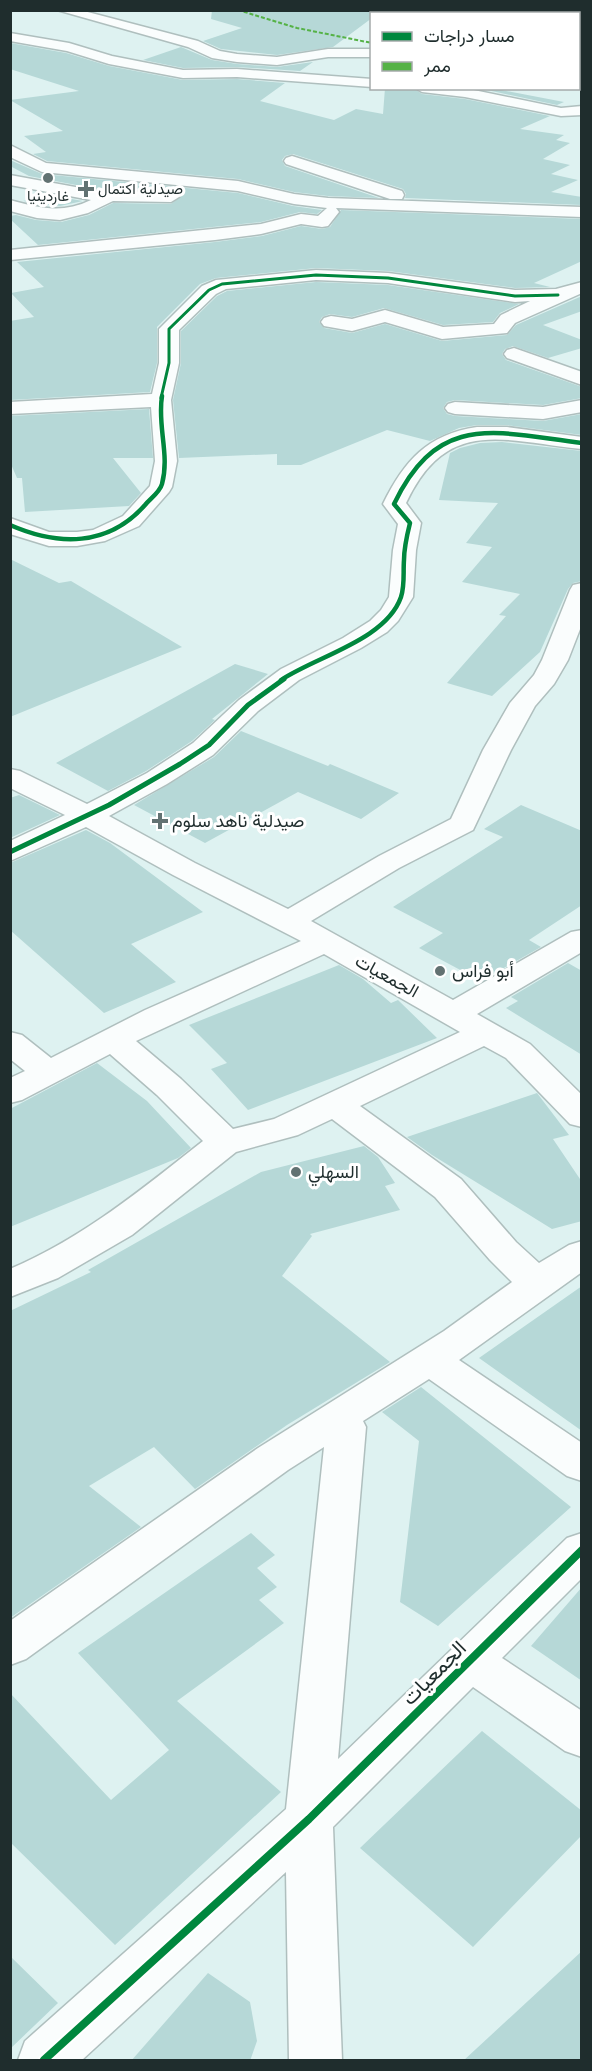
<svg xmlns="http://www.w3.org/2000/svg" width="592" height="2071" font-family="'PT Sans',Vazirmatn,sans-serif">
	<rect width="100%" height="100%" fill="#def2f1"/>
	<path fill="#b6d8d7" d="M212,10h169l-9,4v4l-39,29 -56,8 -56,-6 -18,-8 39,-13 -31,-9z
		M10,43l56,10 43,13 74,14 54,-1 48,4 -25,18 74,19 22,-11 27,5 2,-26h28l9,6 43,5 85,17 -30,13 44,6 -8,5 14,3 -27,16 27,6 -19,9 27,6 -27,12 31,5v8l-177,-7 1,-4 -3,-5 -110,-35 -8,2 -3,4 3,6 94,32 -51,-2 -34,-4 -56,-13 -191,-18 -14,-7 13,-2 -22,-16 39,-5 -53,-31 69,-9 -69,-22z
		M181,47l31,13 25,4 40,3 36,-5 -13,9 -63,-4 -54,1 -40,-8z
		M478,88h13l73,14 -7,3z
		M10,160l32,14 196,19 55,13 29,4 -5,4 -17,-2 -39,10 -223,23 -28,-26v-3l6,-1 20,5 25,2 28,-7 24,-12 58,1 10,-8 -10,-6 -74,-1 -68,-13 -19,-10z
		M49,195l34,6 -23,5 -37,-5z
		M341,210l241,9v42l-48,22 16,4 -35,1 -127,-17 -72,-3 -100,10 -16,6 -43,43v36l-7,29 -140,8v-79l24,-4 -23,-24 33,-6 -27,-25 198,-20 47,-6 39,-10 21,3 8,-2z
		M316,282l72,3 131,19 -19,9 -7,9 -50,3 -59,-17 -32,9 -22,-3 -8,3 -3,5 5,6 28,5 33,-9 57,17 65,-6 9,-10 66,-29v15l-39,14 39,15v8l-34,10 -35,-12 -8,3 -3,5 4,6 76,27v11l-39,7 -88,-5 -8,2 -4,6 4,6 8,2 88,5 39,-7v21l-75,-10h-30l-18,3 -29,13 -43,-11 -86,35h-24v-11l-98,4 -6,-58 8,-37v-32l36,-35 10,-5z
		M149,409l4,49h-40l28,35 -12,13 -104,6 -3,-34h-5l-7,-16v-46z
		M502,442l80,9v130l-9,2 -5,6 -28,63 -48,44 -45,-13 59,-67 -7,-1 21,-21 -58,-12 30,-35 -26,-4 32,-40 -59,-3 11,-47 10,-5 20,-5z
		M10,559l49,24 12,-2 111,66 -172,70z
		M235,664l33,10 -56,45 3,1 -23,21 -46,30 -38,20 -52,-28z
		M241,731l87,35 2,-2 69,29 -38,26 -63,-27 -93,51 -71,-38 80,-48z
		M19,795l41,20 -50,23v-40z
		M521,805l61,26v74l-53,35 12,7 -60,34 -62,-33 24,-15 -50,-26 110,-70 -19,-8z
		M86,830l24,13 93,69 -72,32 45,38 -72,31 -94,-83v-67z
		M568,963l14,8v84l-76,-47 12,-7 -7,-4z
		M339,965l24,14 28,24 7,-3 39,38 -189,72 -37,-41 16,-6 -38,-38z
		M97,1063l50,38 44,47 -13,10 -168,69v-118z
		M537,1093l32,42 -16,4 29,43v39l-30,8 -120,-74 -25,-18z
		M364,1146l14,11 17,26 -10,3 15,24 -90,24 2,2 -30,40 108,86 -103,63 -92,64 -41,-42 -65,39 52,41 -131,91v-307l81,-39 -3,-2 173,-98z
		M582,1286v145l-103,-73z
		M421,1387l150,120 -133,119 -38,-24 19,-161 -37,-29z
		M251,1533l24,22 -18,13 20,19 -18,13 25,23 -107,78 104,91 -166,153 -105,-103v-149l101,107 58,-50 -91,-97z
		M582,1587v94l-51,-35z
		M482,1731l100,80v24l-109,112 -113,-99z
		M582,1951v110h-119z
		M10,1956l48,47 -48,46z
		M208,1973l42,29 7,39 -7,20h-119z"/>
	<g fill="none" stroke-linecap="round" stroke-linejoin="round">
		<g stroke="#afbfbe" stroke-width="3">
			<path id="street" d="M57,10h23l118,31 22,10 17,3 40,3 51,-8h44v8h-44l-51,8 -40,-3 -25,-4 -24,-11z
				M404,10h20l4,4h-20z
				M522,10h51l-5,4h-41z
				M10,33l59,10 43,13 71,14 54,-1 135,10v8l-135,-10 -54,1 -74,-14 -42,-13 -57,-10z
				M578,44l4,1v8l-4,-1z
				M415,88h49l97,20 21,-2v9l-21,1 -96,-19 -43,-5z
				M10,145l36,18 192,18 56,13 34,4 254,9v10l-246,-9 3,4 -11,14 -6,1 -21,-3 -40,10 -46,6 -205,20v-10l251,-26 40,-10 17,2 9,-8 -33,-4 -56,-13 -196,-19 -32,-15z
				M292,156l110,35 2,4 -2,4h-12l-104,-35 -2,-3 2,-3z
				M10,175l87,16 74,1 8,5 -8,5 -58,-1 -25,12 -28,7 -23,-2 -27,-7v-11c30,8 52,14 81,0l-81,-15z
				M316,270l72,3 127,17 41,-1 26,-7v11l-67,30 -8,10 -65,6 -57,-17 -33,9 -28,-5 -3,-4 3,-4 7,-2 21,3 33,-9 58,17 51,-3 7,-9 29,-14 -15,1 -127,-19 -72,-3 -90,9 -10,5 -37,36v33l-8,37 6,61 -5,26 -3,5 -30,34 -34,15 -28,5h-28l-39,-12v-16l39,14h28l16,-2 30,-14 27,-30 5,-25 -4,-54 -141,7v-12l142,-8 7,-31v-34l43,-43 14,-6z
				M514,348l68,24v13l-75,-27 -3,-4 3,-4z
				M582,400v12l-39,7 -88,-5 -7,-2 -3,-4 3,-4 7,-2 88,5z
				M477,427h30l75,10v12c-79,-8 -135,-33 -176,54l15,20 -5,27 -3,47 -15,24 -11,11 -26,16 -62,32 -41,31 -45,44 -46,29 -58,32 86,47 93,46 91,-53 72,-37 32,-69 27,-47 24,-28 8,-15 28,-70 3,-5 9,-2v41l-14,36 -14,24 -19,22 -24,44 -38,80 -74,38 -88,53 142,79 118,-68 11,-2v22l-105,62 53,30 52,51v32l-12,-3 -64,-66 -22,-12 -124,60 101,73 55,63 23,21 30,-18 13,-4v31l-123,88 123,83v38l-15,-5 -138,-97 -66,42 3,6 -28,332 229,-221 15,-5v45l-80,80 80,53v46l-17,-6 -92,-64 -140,140 9,233h-53l-3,-188 -204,188h-64l7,-19 261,-232 38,-362 -36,23 -262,189 -16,6v-44l248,-173 186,-117 68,-49 -22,-22 -55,-63 -103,-78 -34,16 -62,17 -104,83 -74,43 -48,19v-28c73,-31 132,-80 193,-128l-46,-46 -47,-41 -88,46 -12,3v-25l15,-7 -15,-12v-27l12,3 29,23 94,-48 156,-69 -128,-66 -87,-48 -76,34v-20l55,-26 -55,-27v-19l10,2 67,33 60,-31 46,-30 46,-43 42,-31 62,-31 27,-17 11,-11 8,-13 4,-47 5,-26 -15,-20c21,-43 45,-70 94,-77zM324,954l136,78 -186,87 -41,10 -52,-50 -45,-38z"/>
		</g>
		<use href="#street" fill="#fafdfd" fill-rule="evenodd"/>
		<path stroke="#55b246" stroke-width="2" stroke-dasharray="4 2" stroke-linecap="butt" d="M238,10l59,18 75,15"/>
		<g stroke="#fff" stroke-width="5">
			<path id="cycleway-far3" d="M161,398l8,-35v-34l40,-39 13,-6 94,-9 72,3 127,18 43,-1"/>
		</g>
		<g stroke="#fff" stroke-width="7">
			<path id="cycleway-far2" d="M10,525c48,21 98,22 135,-20 5,-6 15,-13 17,-21 8,-30 -5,-58 0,-88
				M281,680c36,-24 105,-40 120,-83 4,-12 2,-25 3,-37 0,-13 3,-25 6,-37l-16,-19c45,-94 103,-71 188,-61"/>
		</g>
		<g stroke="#fff" stroke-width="8">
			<path id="cycleway-far1" d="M10,852l99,-47 71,-41 29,-19 39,-40 36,-26"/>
		</g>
		<g stroke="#fff" stroke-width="12">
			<path id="cycleway" d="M44,2060l265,-241 273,-269"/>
		</g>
		<use href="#cycleway-far3" stroke="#00873e" stroke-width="3"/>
		<use href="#cycleway-far2" stroke="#00873e" stroke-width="4.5"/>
		<use href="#cycleway-far1" stroke="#00873e" stroke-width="5"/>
		<use href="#cycleway" stroke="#00873e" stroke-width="8"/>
	</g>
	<g fill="#627272" stroke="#fff" stroke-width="2">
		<circle cx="48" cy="178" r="6"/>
		<path d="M83 180h6v6h6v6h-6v6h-6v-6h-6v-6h6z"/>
		<path d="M157 812h6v6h6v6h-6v6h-6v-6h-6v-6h6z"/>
		<circle cx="440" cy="971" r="6"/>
		<circle cx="296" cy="1172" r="6"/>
	</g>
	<g text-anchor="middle" stroke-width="6" stroke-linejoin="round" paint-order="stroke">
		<g font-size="15" fill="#1f2d2d" stroke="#fff" text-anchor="start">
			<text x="98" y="194">صيدلية اكتمال</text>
			<text x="48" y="201" text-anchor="middle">غاردينيا</text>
		</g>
		<g font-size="18" fill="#1f2d2d" stroke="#fff" text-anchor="start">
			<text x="172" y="827">صيدلية ناهد سلوم</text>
			<text x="452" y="977">أبو فراس</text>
			<text x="308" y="1178">السهلي</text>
		</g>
		<g font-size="18" fill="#1f2d2d" stroke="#fff">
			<text transform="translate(387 976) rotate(29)" y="6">الجمعيات</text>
		</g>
		<g font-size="21" fill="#1f2d2d" stroke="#fff">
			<text transform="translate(434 1673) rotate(-45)" y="7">الجمعيات</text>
		</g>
	</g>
	<rect width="592" height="2071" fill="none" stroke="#1f2d2d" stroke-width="24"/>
	<rect x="370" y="12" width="210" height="78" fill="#ffffff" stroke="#a5abab" stroke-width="1.5"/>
	<rect x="382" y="32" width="30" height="9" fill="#00873e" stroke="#a5abab" stroke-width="1.5"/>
	<text x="424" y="42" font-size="18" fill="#1f2d2d">مسار دراجات</text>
	<rect x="382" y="62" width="30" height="9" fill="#55b246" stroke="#a5abab" stroke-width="1.5"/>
	<text x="424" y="72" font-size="18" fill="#1f2d2d">ممر</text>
</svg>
